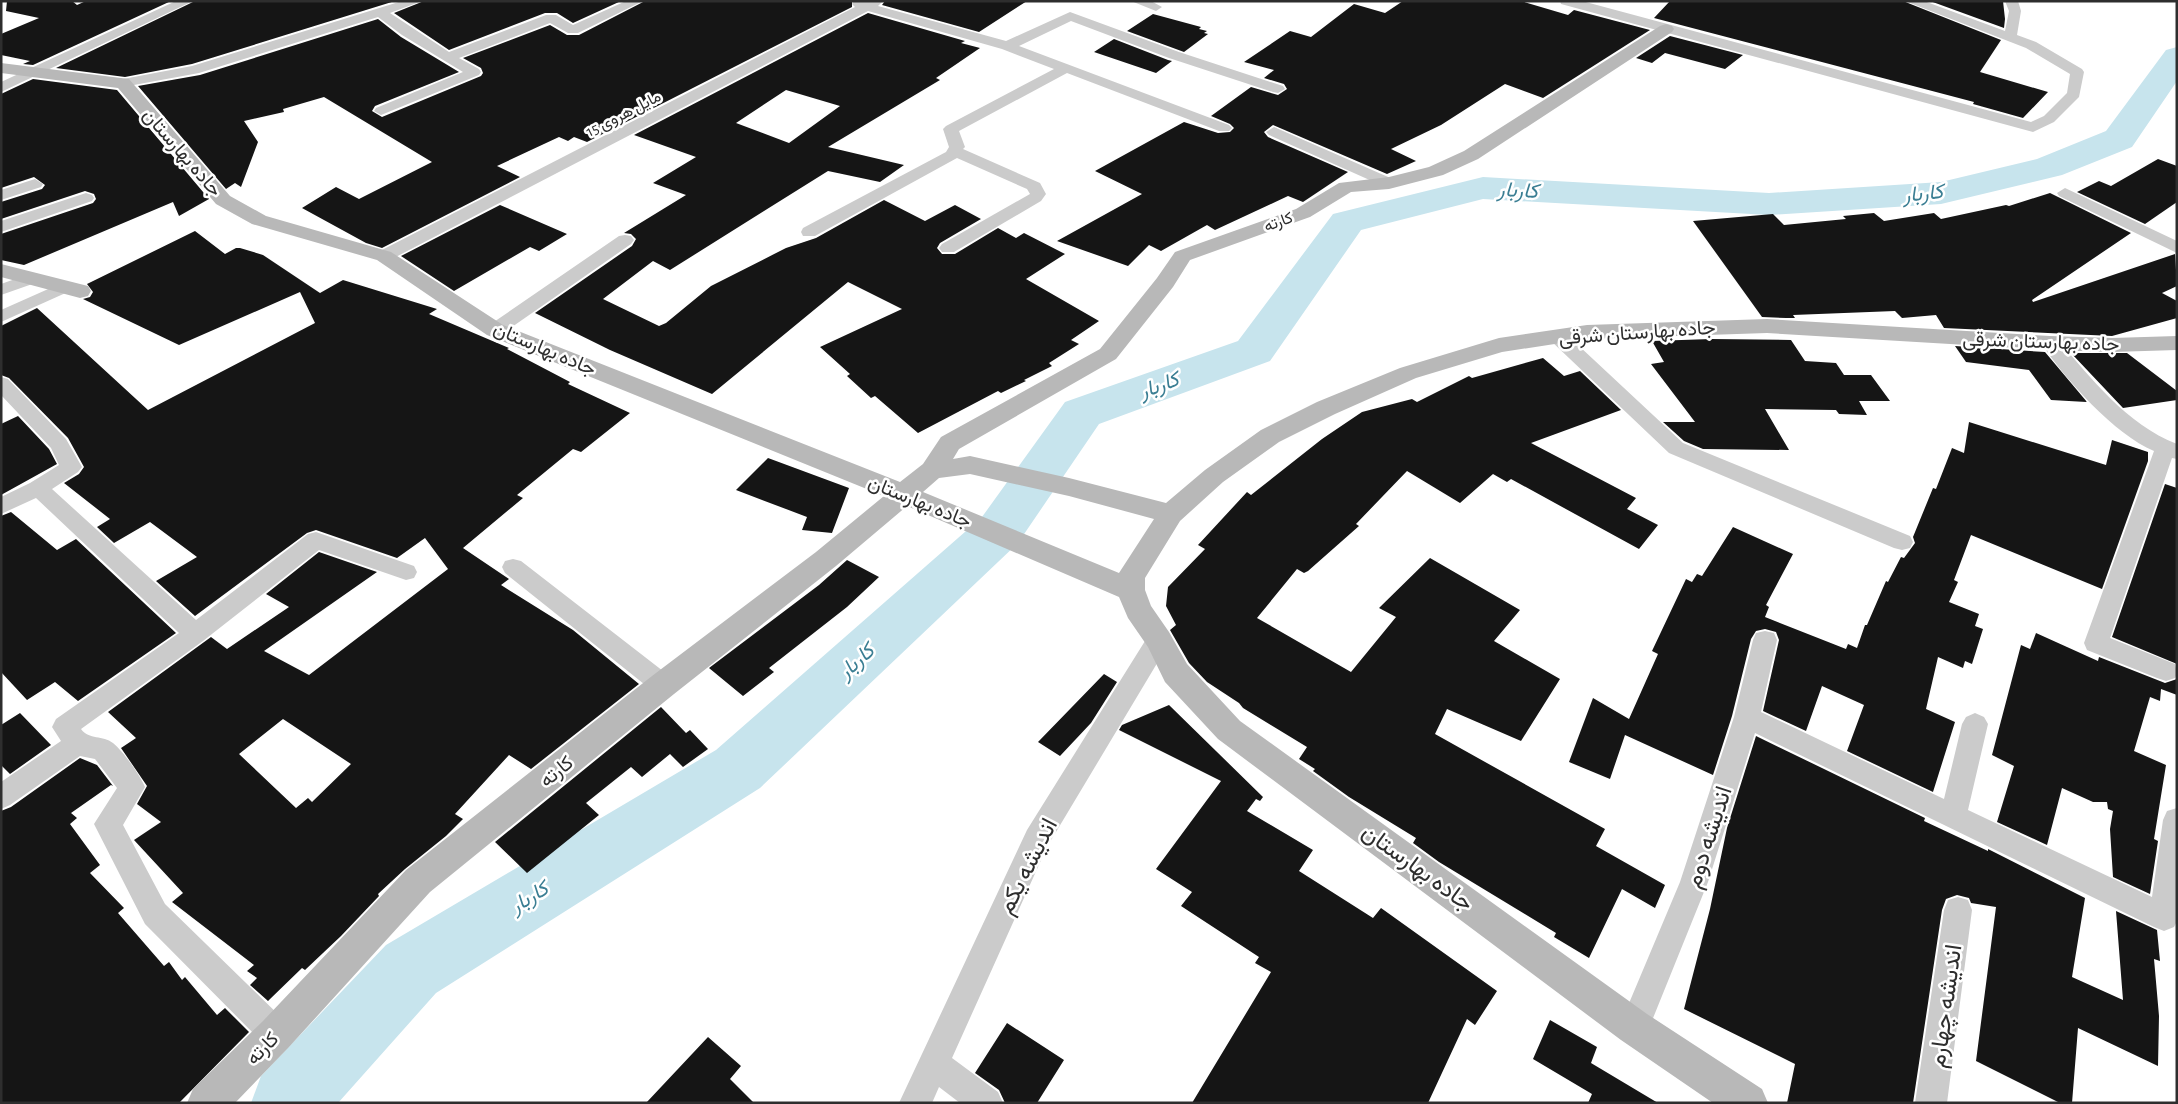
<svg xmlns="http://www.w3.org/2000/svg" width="2178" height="1104" font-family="'Alegreya Sans',Vazirmatn,sans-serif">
	<rect width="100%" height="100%" fill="#fff"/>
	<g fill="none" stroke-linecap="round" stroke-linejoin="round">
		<path fill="#c7e4ed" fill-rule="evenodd" d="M2177,47v34l-45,66 -70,28 -121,29 -172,11 -286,-16 -122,31 -91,131 -171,63 -81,119 -258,245 -324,205 -98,110h-87l10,-27 125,-131 330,-195 266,-233 83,-115 173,-61 95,-127 150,-37 286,16 172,-11 96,-23 69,-28 60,-81z"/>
	</g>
	<path fill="#151515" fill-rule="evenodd" d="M7,1h65l5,4 9,-4h85l-138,64 -10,-1 7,-3 -29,-6v-21l38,-16 -33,-7z
		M195,1h200l-203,63 -67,13 -69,-9z
		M424,1h197l-48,22 -16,-10h-12l-96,37 -55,-37z
		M645,1h207v6l-265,135 -13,-5 -6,4 -9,-4 -62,29 23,11 -138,71 -16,-5 -64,-35 34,-21 23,12 73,-37 -108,-65 -41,12 1,3 -40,9 14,21 -17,45 -6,-4 -9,6 -88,-103 62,-11 178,-56 23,18 58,35 -84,34 -3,5 10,6 99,-41 2,-3 -2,-5 -18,-10 87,-33 17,10h12z
		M885,1h142l-48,31 -97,-27z
		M1403,1h118l47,14 6,-5 76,20 -107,68 -38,-14 -64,41 -50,24 25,12 -29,13 -114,-49 -9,7 4,5 80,35 -45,30 -15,-6 -73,34 -8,-5 -46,26 -12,-6 -21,21 -71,-25 85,-47 -47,-23 89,-49 34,11 12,-1 4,-4 -4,-4 -19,-8 40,-29 27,8 9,-6 -3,-5 -20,-6 10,-8 -30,-8 46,-31 21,6 43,-33 31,9z
		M1670,1h233l98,39 -21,32 68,20 -25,26 -50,-14 1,-2 -320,-84z
		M1930,1h73l2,18 -1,9z
		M868,13l97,28 -4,2 19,5 -44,30 4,2 -112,67 76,18 -24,17 -52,-11 -158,99 -17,-9 -50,38 56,27 7,-3 45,-37 75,-38 30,-10 68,-38 41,21 30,-16 26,14 -41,24 -3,5 5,6h13l43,-26 18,10 8,-5 41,21 -39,25 73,42 -28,19 8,4 -30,19 3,3 -28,14 2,1 -25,12 -3,-2 -80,42 -43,-37 -4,2 -24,-22 3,-2 -30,-27 82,-38 -54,-27 -136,112 -102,-44 -75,-37 97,-67 4,-7 -5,-5 -7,-1 62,-38 -33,-12 43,-26 -62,-22zM786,90l54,16 -51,37 -53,-20z
		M1153,14l48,13 -2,2 8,2 -3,2 4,1 -24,18 -57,-21z
		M1670,36l73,19 -18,14 -60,-16 -13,10 -16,-5z
		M1114,39l54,21 4,1 -16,12 -62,-21z
		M33,79l84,11 92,109 -30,17 -6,-14 -149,63 -23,-5v-26l92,-31 3,-4 -2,-5 -9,-3 -84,28v-17l41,-13 3,-4 -11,-8 -33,11v-94z
		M2158,159l19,7v36l-32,22 -68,-32 22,-11 12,5z
		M2050,193l81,40 -99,67 1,2 142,-48 2,32 -15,7 15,8v17l-65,18 -168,-8 -8,-13 -34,3 -7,-7 -102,4 2,3h-9l-24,-1 -69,-96 80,-7 11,11 62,-6 -3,-3 31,-3 10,8 50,-8 7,6 65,-14 3,1z
		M500,205l67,29 -28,17 -9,-4 -76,44 -53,-35z
		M195,231l30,23 11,-6h4l23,7 57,38 23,-13 94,29 -8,5 80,34 -2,1 63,33 -2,2 62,29 -49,39 -8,-3 -56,46 6,3 -60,50 46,31 -8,6 72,45 66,54 -108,85 -22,-14 -54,59 8,5 -17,17 -41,33 -27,25 1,2 -38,40 -36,34 -3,-2 -34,33 -18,-16 7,-7 -10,-7 7,-6 -82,-63 11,-9 -49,-53 27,-18 -24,-18 10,-18 -26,-38 15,-10 -28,-26 103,-75 16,12 62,-42 -23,-13 53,-42 58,20 -113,79 45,24 139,-106 -23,-31 -28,20 -81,-28 -9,3 -112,83 -39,-35 41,-24 -47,-35 -36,21 -17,-16 13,-8 -46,-36 15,-9 5,-7 -16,-29 -59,-60 -8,-3v-49l36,-18 111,102 167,-87 -15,-31 -121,53 -96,-46 7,-2 3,-5 -6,-8zM283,719l68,45 -39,38 -4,-4 -12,10 -57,-54z
		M1711,339l80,1 14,21 31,2 8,12h27l19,26h-31l8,14 -28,-1 -3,-4 -71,-1 24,41 -86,-1 -19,-8 -21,-19h32l-44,-58 13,-2 -12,-21z
		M1955,346l90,6 42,50 -36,-2 -22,-30 -63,-8z
		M2071,353h56l50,38v9l-54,8z
		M1543,358l21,18 16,-5 41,39 -90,33 105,55 -9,11 31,16 -19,24 -128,-70 -4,3 -14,-8 -33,29 -53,-32 -51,53 3,2 -51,45 -4,2 -7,-4 -40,49 94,54 45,-55 -17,-9 51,-50 90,52 -26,31 66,38 -39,62 -74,-32 -12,25 170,95 -9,17 69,39 -10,23 -33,-19 -33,69 -35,-21 2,-4 -117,-71 -26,-19 3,-5 -67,-41 -36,-26 2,-2 -16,-10 8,-12 -64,-39 -4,-5 -32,-21 -18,-19 -19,-33 6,-5 -10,-19 2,-19 37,-38 -7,-4 49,-53 4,3 71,-56 40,-27 50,-13 5,3 52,-26 3,2z
		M18,416l31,33 8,15 -56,31v-71z
		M1969,422l137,43 6,-25 36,12v9l-46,128 -131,-54 -17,45 4,2 -9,20 30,12 -4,12 8,3 -11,35 -7,-3 -2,7 -25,-11 -12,52 29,13 -22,70 -86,-41 17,-46 -42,-19 -16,45 -43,-20 16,-71 -3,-8 -11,-3 -9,2 -5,8 -19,77 -19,59 -88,-40 -15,44 -41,-17 24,-64 36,21 29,-65 -6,-3 34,-72 6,3 5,-8 5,2 31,-49 60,27 -27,51 3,2 -4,10 81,32 2,-5 9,4 8,-23h2l19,-44 2,1 13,-25 3,1 11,-15 -2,-6 20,-49 3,1 16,-41 12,5z
		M768,458l81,30 -17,45 -30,-3 5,-13 -71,-27z
		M2165,484l12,4v176l-65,-27z
		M11,512l46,38 19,-11 100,94 -98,68 -23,-19 -28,18 -26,-28v-156z
		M847,560l32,17 -32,30 -78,61 5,4 -31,24 -34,-28 110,-83z
		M2036,633l62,28 1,-4 66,26 12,-4v16l-16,-6 -1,12 -10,-4 -16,54 32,14 -12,74 4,2 -8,53 -37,-17 -3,-48 3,-18 -5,-2 -1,-7h-14l-31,-14 -15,57 -50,-23 17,-56 -22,-11 29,-110 9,4z
		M1104,674l13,8 -26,41 -31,33 -22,-14z
		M1169,705l94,92 -3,4 -4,-2 -9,12 66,39 -14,21 74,47 8,-10 116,83 -22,34 -8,-6 -39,84h-236l79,-131 -16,-9 4,-6 -78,-51 11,-14 -36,-23 65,-88 -102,-51 3,-5z
		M661,707l25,26 4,-3 18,19 -25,18 -13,-13 -28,23 -11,-10 -45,36 13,12 -72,58 -32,-31z
		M20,713l31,32 -41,29 -9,-9v-40z
		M1756,736l169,82 -1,3 64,30v-2l97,49 -13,79 51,23 -7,-89 41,19 3,31 -6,-2 5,57 -1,50 -80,-38 -6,75h-12l-84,-42 20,-154 -25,-4 -2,-5 -12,-3 -11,4 -4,11 -29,193h-126l8,-39 -111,-55 26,-100 17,-81z
		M80,758l17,7 16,21 -2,-1 -40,28 6,5 -7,6 30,41 -10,8 34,35 -6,5 46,53 5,-4 13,18 3,-3 32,38 8,-7 24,24 -70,71h-178v-292l10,-4z
		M1550,1020l47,27 -6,16 67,40h-70l4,-9 -59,-35z
		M1007,1023l57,37 -27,43h-32l-6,-13 -24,-17z
		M708,1037l33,29 -11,13 24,24h-108z"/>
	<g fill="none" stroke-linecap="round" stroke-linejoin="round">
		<path fill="#cbcbcb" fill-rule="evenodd" d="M176,1h17l-192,91v-10z
			M402,1h20l-32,12 59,39 97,-37h10l17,10 53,-24h17l-65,32h-10l-18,-10 -91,35 20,11 2,3 -2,3 -98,40 -7,-4 2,-3 87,-36 -61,-37 -24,-18 -179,56 -76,14 -7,-4 7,-4 69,-13z
			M854,1h29l-5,5 128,35 64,-29 109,40 104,34 2,3 -7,4 -5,-1 -104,-34 -98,-37 -52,25 210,79 3,3 -3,3h-10l-152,-58 -108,58 6,16 -2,2 77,34 6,11 -5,7 -87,51h-12l-3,-4 3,-4 88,-50 -3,-5 -70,-31 -142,78h-12l-2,-4 2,-4 143,-76 3,-5 -6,-18 3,-3 108,-57 -52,-20 -134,-38 -478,249h-12l-3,-4 3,-4 477,-245 -3,-3z
			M1131,1h20l11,6 -6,4z
			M1560,1h22l449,121 13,-6 23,-23 3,-19 -44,-26 -121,-47h19l81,30 4,-20 -4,-10h13l3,10 -4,24 19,7 46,27 2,3 -5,25 -25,25 -21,10 -472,-128z
			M1274,127l121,53 2,3 -2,3h-12l-114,-51 -3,-3z
			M35,179l8,5 -2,3 -40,13v-10z
			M2065,188l112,53v12l-118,-57 -2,-3z
			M86,193l6,2 2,3 -2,3 -91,31v-11z
			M625,235l6,1 3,4 -3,4 -129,90h-14l-2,-4 2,-4 131,-90z
			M32,273l6,1 3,4 -3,4 -37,13v-11z
			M64,282l6,1 3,4 -3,4 -69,31v-12z
			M1557,330l7,2 119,111 227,93 3,6 -3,6 -8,2 -8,-2 -225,-95 -119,-113 -2,-4 2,-4z
			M2050,337l7,2c35,40 69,85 120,105v15l-5,-1 -62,180 65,26 2,10 -2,4 -9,3 -9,-3 -70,-28 -3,-7 70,-192c-39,-16 -90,-73 -113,-108l2,-4z
			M1,377l7,2 58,60 16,28 -4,5 -26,17 144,131 112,-86 8,-2 98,34 3,6 -3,6 -8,2 -87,-30 -116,91 -122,88c8,11 22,6 32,14 10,8 27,32 32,44l-22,38 42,79 122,119 4,11 -4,11 -11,4 -11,-4 -120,-121 -51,-100 23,-36 -22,-29 -15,-3 -70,49 -9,4v-27l60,-41 -9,-14 4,-8 123,-86 -143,-135 -35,16v-17l29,-14 29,-18 -8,-17 -50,-53z
			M513,559l8,2 151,117 3,7 -3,7 -9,3 -9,-3 -149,-119 -3,-6 3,-6z
			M1159,631l9,2 3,7 -124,207 -95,211 46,34 5,11h-43l-21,-16 -7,16h-33l128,-273 123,-197z
			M1765,631l9,2 3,7 -16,72 183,87 18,-75 4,-7 9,-4 9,4 4,7 -20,86 184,87 11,-77 4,-9 10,-3v113l-3,6 -10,4 -10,-4 -399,-194 -47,149 -63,156 -11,4 -11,-4 -4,-11 61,-145 54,-165 19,-77 3,-7z
			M1958,897l10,3 4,10 -25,193h-32l29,-193 4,-10z"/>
		<path fill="#b8b8b8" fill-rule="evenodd" d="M1666,24l6,2 2,3 -2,3 -194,127 -35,16 -54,14 -38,3 -41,25 -120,43 -17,27 -57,72 -157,90 -6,10 17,-3 99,22 97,25 39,-33 56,-40 56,-28 83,-34 99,-30 88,-13 180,-6 283,17 62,2 65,-2v14l-65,2 -62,-2 -283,-17 -180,6 -85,13 -86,26 -81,36 -56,28 -56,40 -43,39 -35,57v12l6,16 18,26 18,32 53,57 407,293 115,75 6,14h-55l-92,-63 -403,-301 -53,-57 -17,-35 -20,-29 -9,-21 -212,-91 -71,60 -162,128 -244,198 -141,155 -54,56h-48l6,-14 70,-68 143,-151 246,-194 164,-124 68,-56 -397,-161 -110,-75 -125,-36 -36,-20 -98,-116 -117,-15v-10l128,16 101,117 36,20 125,36 112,73 397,157 23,-18 18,-27 159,-88 57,-71 18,-26 121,-43 43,-26 50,-6 40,-10 35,-16 196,-125zM970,474l99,22 85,23 -35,54 -196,-81 16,-14z
			M1,264l87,22 3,5 -3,5 -8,2 -79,-21z"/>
	</g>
	<g text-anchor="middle" stroke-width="5" stroke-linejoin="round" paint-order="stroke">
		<g font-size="16" fill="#2e2e2e" stroke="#fff">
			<text transform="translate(623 113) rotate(-27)" y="6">مایل هروی 15</text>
			<text transform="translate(1278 221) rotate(-20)" y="6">کارته</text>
		</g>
		<g font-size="20" fill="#2e2e2e" stroke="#fff">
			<text transform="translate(183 152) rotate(49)" y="7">جاده بهارستان</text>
			<text transform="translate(1637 332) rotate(-4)" y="7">جاده بهارستان شرقی</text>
			<text transform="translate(2041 341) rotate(2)" y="7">جاده بهارستان شرقی</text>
			<text transform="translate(545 348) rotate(23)" y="7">جاده بهارستان</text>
			<text transform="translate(920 501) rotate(22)" y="7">جاده بهارستان</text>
			<text transform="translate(556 771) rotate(-39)" y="7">کارته</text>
			<text transform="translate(262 1048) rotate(-45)" y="7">کارته</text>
		</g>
		<g font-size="21" font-style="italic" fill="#3a7e93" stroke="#fff">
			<text transform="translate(1518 190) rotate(3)" y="7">کاربار</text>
			<text transform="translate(1923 193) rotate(-6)" y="7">کاربار</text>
			<text transform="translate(1159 385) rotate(-20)" y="7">کاربار</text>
			<text transform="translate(856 661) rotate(-42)" y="7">کاربار</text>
			<text transform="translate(529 897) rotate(-32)" y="7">کاربار</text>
		</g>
		<g font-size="24" fill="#2e2e2e" stroke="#fff">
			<text transform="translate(1708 837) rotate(-72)" y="8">اندیشه دوم</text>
			<text transform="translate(1027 866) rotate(-63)" y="8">اندیشه یکم</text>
			<text transform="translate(1418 867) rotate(36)" y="8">جاده بهارستان</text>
			<text transform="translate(1945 1006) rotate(-82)" y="8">اندیشه چهارم</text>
		</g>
	</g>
	<rect width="2178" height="1104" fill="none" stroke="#2e2e2e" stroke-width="5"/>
</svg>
